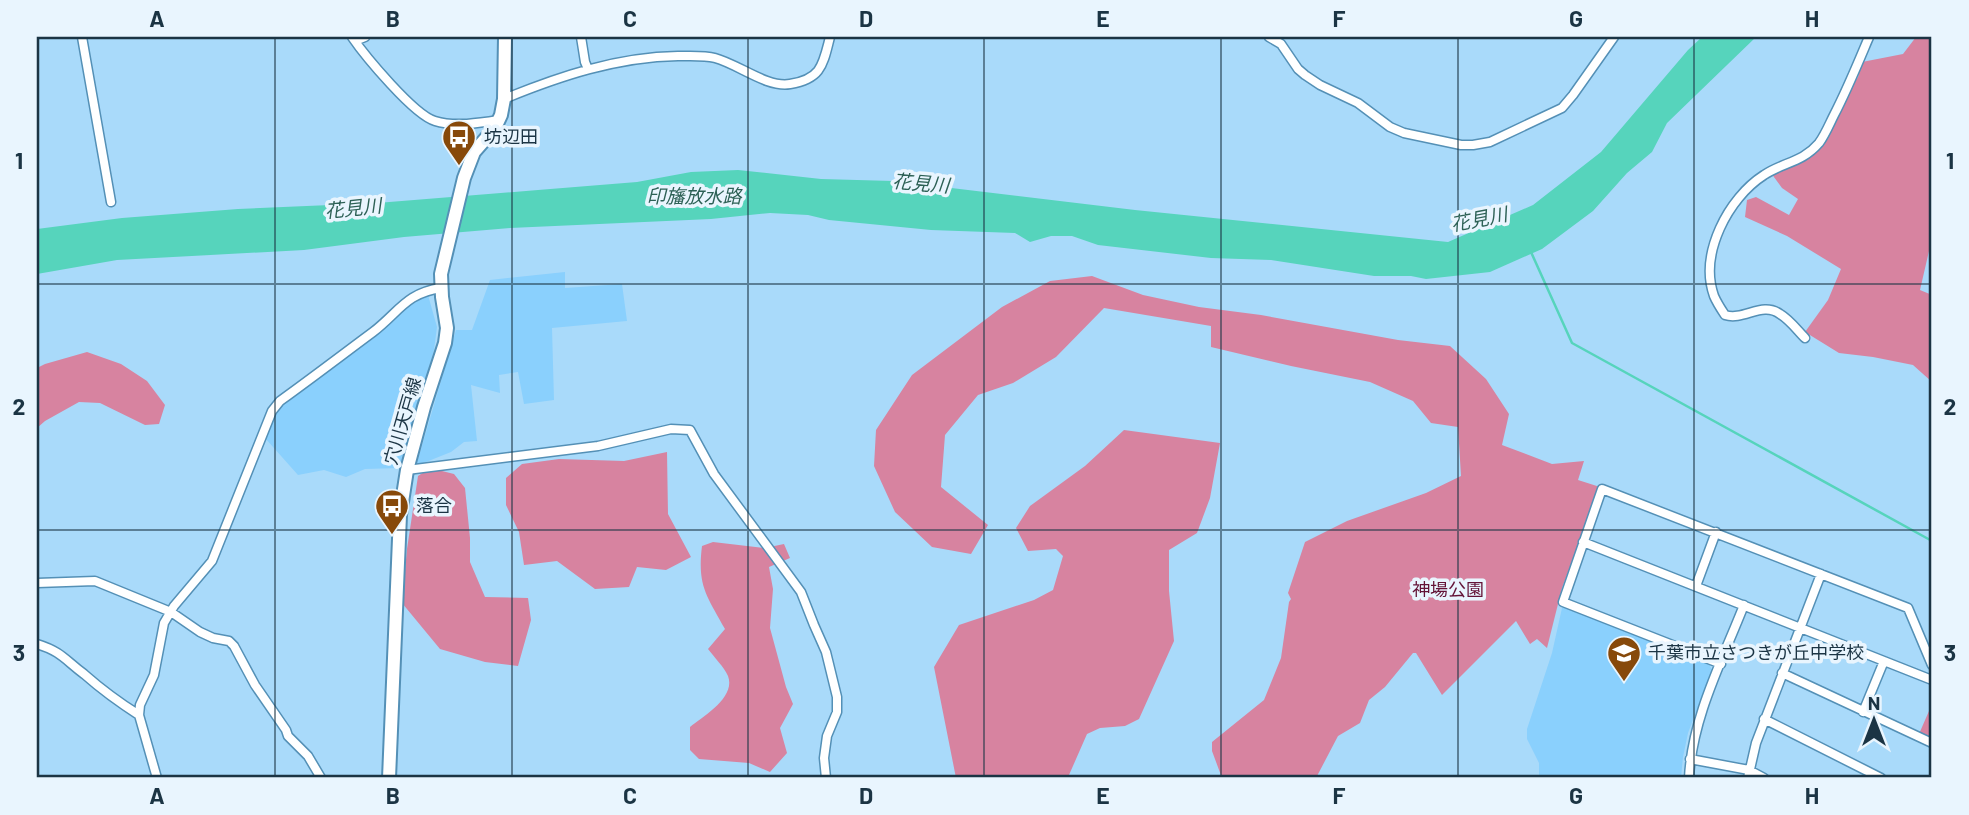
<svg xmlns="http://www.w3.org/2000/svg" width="1969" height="815" font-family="Barlow,'Noto Sans JP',sans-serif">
	<rect width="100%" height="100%" fill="#a9dafa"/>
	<path fill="#8ad0fd" d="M565,272v16l57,-4 5,37 -75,7 2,72 -30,4 -6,-32 -19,3 1,18 -29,-8 6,56 -13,1 -13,10 -35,14 40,-136h16l18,-50z
		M428,295l9,32 -3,23 -34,118 -35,1 -19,8 -22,-7 -26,5 -33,-37 13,-29 96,-71 27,-27z
		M1567,607l142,57 3,6 -24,63 -5,24 -2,21h-142v-15l-12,-24v-10l25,-76 10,-45z"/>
	<path fill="#d783a0" d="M1916,37h16v201l-12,52 12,5v87l-19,-17 -40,-8 -34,-4 -34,-21 23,-32 13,-31 -54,-33 -42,-19 2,-17 9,-3 33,18 9,-16 -16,-11 -11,-15 38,-15 19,-19 21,-48 9,-14 4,-15 41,-8z
		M1092,276l51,19 56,12 62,8 137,25 52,6 36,33 23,35 -7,31 50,19 32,-3 -6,19 22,7 -38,101 -15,60 -10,-9 -7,5 -14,-23 -74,74 -26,-42h-3l-28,34 -16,13 -9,23 -22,13 -22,42h-94l-10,-27v-9l52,-42 17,-42 8,-56 2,-3 -3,-6 17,-51 42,-21 79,-28 35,-17 -3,-49 -27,-4 -18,-22 -43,-19 -79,-16 -80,-19v-21l-107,-18 -48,49 -43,26 -35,12 -33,40 -4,52 47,38 -17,29 -39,-7 -37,-35 -21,-46 2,-36 36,-55 90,-68 48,-26z
		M87,352l34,12 26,17 18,24 -6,19 -14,1 -45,-22 -21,-1 -34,19 -8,7v-60l8,-4z
		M1124,430l96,13 -10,55 -13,35 -28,17v41l5,50 -35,78 -14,7 -25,2 -13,6 -18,41 4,3h-117l-22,-111 25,-42 75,-25 19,-10 10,-34 -7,-7 -28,2 -12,-23 14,-22 55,-40z
		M667,452l1,62 23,43 -25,13 -29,-3 -8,20 -34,2 -38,-28 -33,4 -5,-33 -13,-27v-27l16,-14 37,-5 65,2z
		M430,468l24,6 11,14 5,50v24l15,35 43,1 3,22 -13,46 -33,-4 -45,-13 -38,-46 5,-54 11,-73z
		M713,542l52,6 19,-4 6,14 -21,9 4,22 -3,39 16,59 7,17 -13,24 7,25 -17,19 -21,-9 -50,-4 -9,-9v-23c14,-11 46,-30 38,-51 -4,-9 -14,-19 -20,-27l17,-20c-18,-33 -28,-43 -23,-83z
		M1929,711l3,2v27l-13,-6z"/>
	<path fill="#56d4bc" d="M1702,37h54l-89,86 -15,29 -25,21 -34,38 -51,38 -52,23 -64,7 -15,-3h-37l-103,-16 -60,-2 -113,-13 -26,-9h-21l-21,6 -15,-9 -84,-3 -102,-10 -21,-5 -38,-2 -59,6 -201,9 -106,9 -100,13 -187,10 -80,14v-45l85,-11 116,-9 139,-6 161,-13 99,-8 54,-10 47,-2 83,9 72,2 242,29 313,32 85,-37 68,-53 87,-102z"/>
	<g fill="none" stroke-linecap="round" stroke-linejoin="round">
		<path stroke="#56d4bc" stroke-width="2.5" d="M1531,252l41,91 360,198"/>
		<g stroke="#5490b6" stroke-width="11">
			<path id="minor" d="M82,37l29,165
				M352,37c13,19 62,78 83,84 19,6 45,2 64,-1
				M581,37l4,25 3,7
				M1269,37l12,7 17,25 7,6 15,10 38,18 32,24 14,6 57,12h12l17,-3 72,-34 11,-13 41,-58
				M355,41l10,-4
				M504,99c56,-23 113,-42 174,-43 12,0 26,-1 37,2 23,6 52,30 75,26 32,-5 33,-20 40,-47
				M1805,338c-8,-8 -15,-18 -25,-24 -18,-13 -36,7 -55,1 -4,-6 -8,-12 -11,-19 -15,-42 14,-98 50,-121 19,-13 38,-12 55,-32 6,-8 10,-18 15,-28 13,-25 24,-52 35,-78
				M407,470l191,-24 73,-17 19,1 24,44 87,118 13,33 12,27 11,45v15l-10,24 -3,22 2,20
				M1583,542l349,138
				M37,583l58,-2 76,31 29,20 13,6 16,3 5,5 21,39 31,45 2,6 20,20 13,22
				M1696,586l20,-54
				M37,644c25,8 27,15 47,30 17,15 36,29 55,41
				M1721,664l-158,-62 39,-113 306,119 24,57
				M1782,673l150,70
				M1863,712l21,-51
				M1764,719l117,59
				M1690,759l59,11 15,8
				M157,778l-18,-63 1,-10 14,-30 10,-52 10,-17 38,-45 60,-150 8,-10c32,-23 62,-46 93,-69 26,-20 33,-39 68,-44
				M1689,778c3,-60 33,-117 55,-173
				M1748,778l8,-35 65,-169"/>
		</g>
		<g stroke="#5490b6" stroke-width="16">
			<path id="primary" d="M389,778l11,-263 7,-45 17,-63 21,-64 2,-15 -5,-31 -1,-23 23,-96 10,-26 21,-24 6,-13 3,-16 1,-62"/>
		</g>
		<use href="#minor" stroke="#fff" stroke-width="8"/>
		<use href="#primary" stroke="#fff" stroke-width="12"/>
	</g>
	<path fill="none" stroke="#1b3444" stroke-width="2" stroke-opacity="0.55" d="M275,37v741M512,37v741M748,37v741M984,37v741M1221,37v741M1458,37v741M1694,37v741M37,284h1895M37,530h1895"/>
	<defs>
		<g id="bus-pin" transform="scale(1.75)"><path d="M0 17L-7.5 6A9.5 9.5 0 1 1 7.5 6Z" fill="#87490a" stroke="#e9f5fe"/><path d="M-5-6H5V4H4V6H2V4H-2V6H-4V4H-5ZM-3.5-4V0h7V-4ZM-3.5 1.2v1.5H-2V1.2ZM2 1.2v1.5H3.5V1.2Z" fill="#fff"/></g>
		<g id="school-pin" transform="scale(1.75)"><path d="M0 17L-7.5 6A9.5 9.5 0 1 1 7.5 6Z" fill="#87490a" stroke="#e9f5fe"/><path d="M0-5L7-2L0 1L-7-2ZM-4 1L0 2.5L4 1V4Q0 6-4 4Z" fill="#fff"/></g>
	</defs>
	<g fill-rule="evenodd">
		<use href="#bus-pin" x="459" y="137"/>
		<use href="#bus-pin" x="392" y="506"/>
		<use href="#school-pin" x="1624" y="653"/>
	</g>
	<g text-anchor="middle" stroke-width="7" stroke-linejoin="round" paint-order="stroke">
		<g font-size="18" fill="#1b3444" stroke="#e9f5fe" text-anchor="start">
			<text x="484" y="143">坊辺田</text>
			<text x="416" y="512">落合</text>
			<text x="1648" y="659">千葉市立さつきが丘中学校</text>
		</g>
		<g font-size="18" fill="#1b3444" stroke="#e9f5fe">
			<text transform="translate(403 421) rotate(-74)" y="6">穴川天戸線</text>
		</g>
		<g font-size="18" fill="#631337" stroke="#e9f5fe">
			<text x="1448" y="596">神場公園</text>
		</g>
		<g font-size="19" font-style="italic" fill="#2d6156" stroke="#e9f5fe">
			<text transform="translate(921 183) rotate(5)" y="7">花見川</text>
			<text x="694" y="203">印旛放水路</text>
			<text transform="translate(353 208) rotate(-6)" y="7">花見川</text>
			<text transform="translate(1479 219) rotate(-11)" y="7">花見川</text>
		</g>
	</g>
	<rect width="1969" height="815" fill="none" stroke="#e9f5fe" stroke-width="77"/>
	<g transform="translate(1874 720)" stroke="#e9f5fe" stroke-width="5" paint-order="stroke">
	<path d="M0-5L12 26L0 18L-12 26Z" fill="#1b3444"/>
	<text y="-10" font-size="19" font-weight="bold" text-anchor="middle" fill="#1b3444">N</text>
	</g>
	<rect x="38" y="38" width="1892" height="738" fill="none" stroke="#1b3444" stroke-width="2.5"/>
	<g font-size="23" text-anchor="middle" font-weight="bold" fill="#1b3444">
		<text x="157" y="27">A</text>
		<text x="393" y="27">B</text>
		<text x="630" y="27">C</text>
		<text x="866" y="27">D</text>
		<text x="1103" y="27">E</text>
		<text x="1339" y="27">F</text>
		<text x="1576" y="27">G</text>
		<text x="1812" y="27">H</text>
		<text x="19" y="169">1</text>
		<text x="1950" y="169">1</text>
		<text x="19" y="415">2</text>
		<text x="1950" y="415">2</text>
		<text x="19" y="661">3</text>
		<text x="1950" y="661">3</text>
		<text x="157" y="804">A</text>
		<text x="393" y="804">B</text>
		<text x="630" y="804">C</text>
		<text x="866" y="804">D</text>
		<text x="1103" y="804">E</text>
		<text x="1339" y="804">F</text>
		<text x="1576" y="804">G</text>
		<text x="1812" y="804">H</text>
	</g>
</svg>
